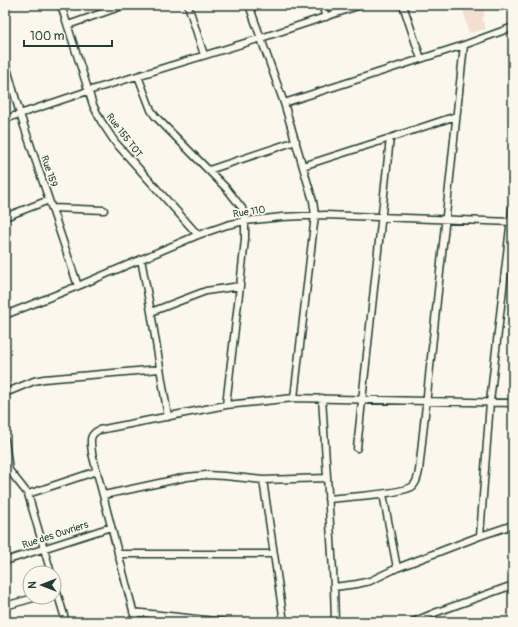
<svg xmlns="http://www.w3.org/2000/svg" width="518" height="627" font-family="Pangolin,sans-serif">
	<rect width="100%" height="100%" fill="#fbf7ec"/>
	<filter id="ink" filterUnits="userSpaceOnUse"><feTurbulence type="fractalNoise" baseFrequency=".025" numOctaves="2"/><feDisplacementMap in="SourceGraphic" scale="8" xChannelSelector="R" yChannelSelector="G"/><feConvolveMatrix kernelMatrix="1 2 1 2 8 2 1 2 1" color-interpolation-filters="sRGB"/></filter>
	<g filter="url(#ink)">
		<path fill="#f2dfd2" d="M476,5h6l3,11 -3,1 4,12 -17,4 -6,-24z"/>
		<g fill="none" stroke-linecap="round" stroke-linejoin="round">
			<g stroke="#1f3d34" stroke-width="9">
				<path id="street" d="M61,5l32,100 8,16 14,21 83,93
					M188,5l16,50
					M249,5l35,98 29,98 2,14 -21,183
					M322,5l4,12
					M403,5l18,54
					M68,25l57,-20
					M5,61l15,53 58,172
					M138,76l13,34 4,6 72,73 15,19 1,4 2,9v18l-5,47 -14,119
					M284,103l180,-58
					M5,119l83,-28 173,-53 100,-33
					M303,166l87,-28
					M209,170l87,-29
					M52,208l52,2
					M5,217l44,-17
					M141,259l10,53 17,105
					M151,312l47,-18 8,-3 34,-5
					M5,315l73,-29 120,-51 29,-10 18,-4 37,-4 43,-2 188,7
					M5,393l29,-12 10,-2 116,-10
					M322,398l12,189 1,35
					M5,440l4,30 19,24 23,79
					M357,448l33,-310 66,-22
					M263,480l21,142
					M28,494l69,-23
					M383,494l14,74
					M104,495l83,-18 19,-2 19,1 38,4 64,-2
					M328,499c16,-2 76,-5 85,-13 4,-4 5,-10 6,-15l45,-426 49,-18
					M480,536l10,-134 23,-201
					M118,554h155
					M5,561l106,-34
					M54,582l12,40
					M334,587l23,-3 13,-3 27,-13 83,-32 33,-11
					M5,606l32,-9
					M133,612l91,10
					M136,622l-44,-169c-1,-11 -4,-18 7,-23l127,-25 68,-7 219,5
					M413,622l24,-10 76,-27"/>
			</g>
			<use href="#street" stroke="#fbf7ec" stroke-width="6"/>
		</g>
	</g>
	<g text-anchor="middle" stroke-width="3.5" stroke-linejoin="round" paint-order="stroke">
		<g font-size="10" fill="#1f3d34" stroke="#fbf7ec">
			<text transform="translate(125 135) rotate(53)" y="4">Rue 155 TOT</text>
			<text transform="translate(50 171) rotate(71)" y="4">Rue 159</text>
			<text transform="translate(249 211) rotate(-9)" y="4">Rue 110</text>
			<text transform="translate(55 534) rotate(-18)" y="4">Rue des Ouvriers</text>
		</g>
	</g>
	<rect width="518" height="627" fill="none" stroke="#fbf7ec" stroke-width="20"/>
	<rect x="10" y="10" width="498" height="607" fill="none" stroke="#1f3d34" stroke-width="1.5" filter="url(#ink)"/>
	<g transform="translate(42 585) rotate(270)"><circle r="19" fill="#fbf7ec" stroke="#a3ada2"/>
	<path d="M0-3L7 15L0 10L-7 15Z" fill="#1f3d34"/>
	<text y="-6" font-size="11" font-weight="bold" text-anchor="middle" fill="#1f3d34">N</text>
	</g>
	<path d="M24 40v6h88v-6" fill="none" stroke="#1f3d34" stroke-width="2"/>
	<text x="30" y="40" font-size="12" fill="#1f3d34" stroke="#fbf7ec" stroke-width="3" paint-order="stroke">100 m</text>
</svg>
